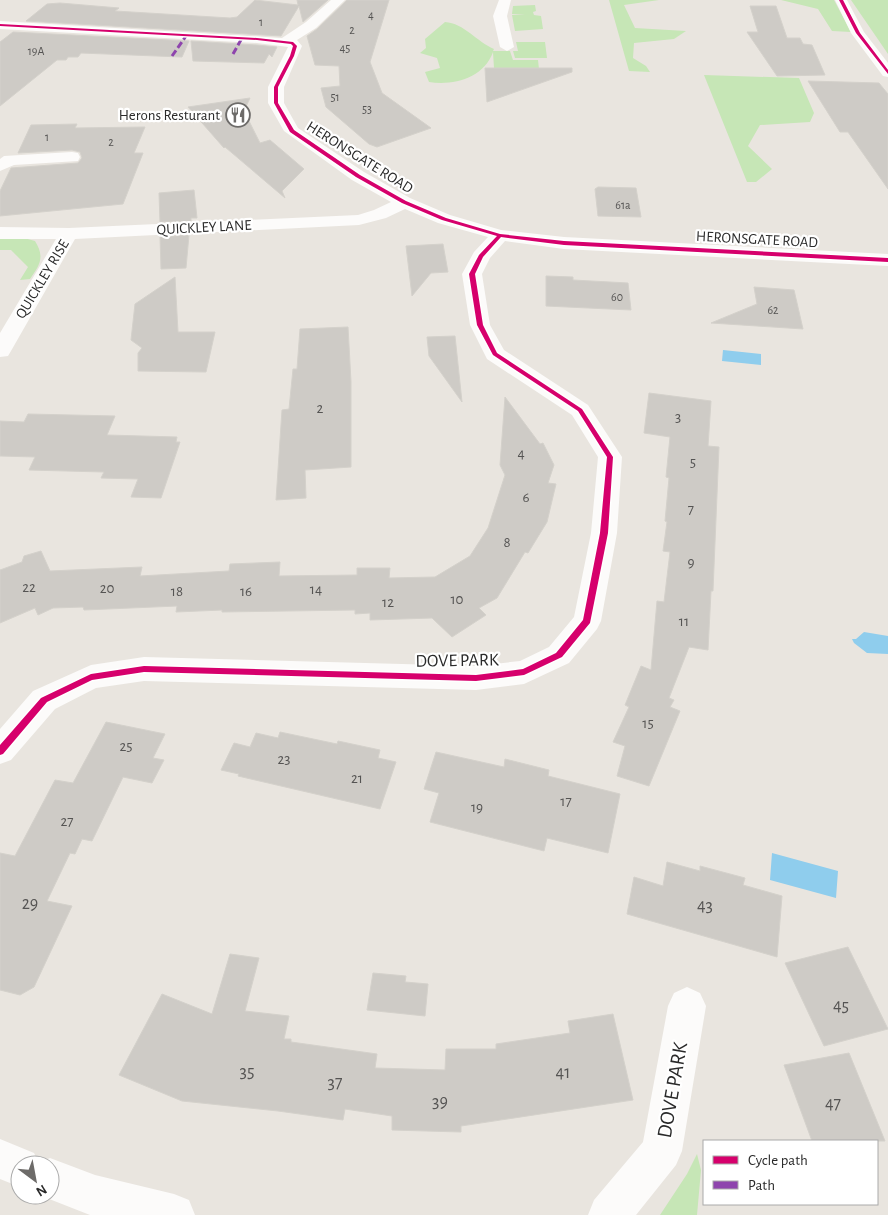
<svg xmlns="http://www.w3.org/2000/svg" width="888" height="1215" font-family="'Alegreya Sans',sans-serif">
	<rect width="100%" height="100%" fill="#e9e5df"/>
	<path fill="#c6e6b6" d="M609,0h50l-35,5 11,23 51,3 -12,8 -40,4 -1,15 13,8 4,6 -21,-1z
		M781,0h53l17,32 -19,-1 -14,-22z
		M851,0h37v54z
		M535,5l1,6 -3,1 1,3 7,1 2,13 -28,2 -3,-16h13l-13,-1 1,-8z
		M445,22c19,1 32,20 49,27l-1,2h17l3,9h25l1,9h-42l-3,-1 -1,-16c-9,26 -40,34 -64,30l-4,-10 15,-4 -3,-10 -17,-5 6,-5 -1,-9z
		M516,42h29l2,16h-32l-2,-7h5z
		M704,75l95,3 15,35 -4,9 -50,3 -12,21 24,23 -16,13h-9z
		M24,238l11,3c10,16 5,24 -5,38l-10,1 8,-13 -17,-17h-11v-11z
		M697,1154l4,16 -4,45h-37l27,-41z"/>
	<path fill="#8fcded" d="M723,350l38,4v11l-39,-4z
		M864,632l24,4v18l-21,-1 -13,-10 -2,-4h4z
		M772,853l66,18 -2,27 -66,-18z"/>
	<path fill="#cecbc6" stroke="#d4d1cb" d="M255,0l43,5 -1,-5h31l-25,22 -4,-16 -18,30 -255,-15 21,-17 13,-1 59,5 -4,3 115,7 7,-1z
		M347,0h42l-19,62 12,31 49,35 -54,19 -8,-3 -43,-37 -5,-19 19,-2 -1,-20 -24,-1 -8,-29 10,-7z
		M750,6h26l11,32h13l3,6 9,1 13,30 -48,1 -30,-44h11z
		M13,32l176,9 -7,16 -101,-4 -3,4h-10l-2,3h-9l-57,46v-64z
		M191,41l66,4 20,2 -5,10 -3,-3 -5,9 -71,-2z
		M485,68h87v4l-85,30z
		M808,81l71,2 9,11v95l-40,-57h-8z
		M250,98l-6,13 16,32 10,-3 34,29 -22,22 3,7 -60,-51 -1,1 -36,-41z
		M77,124l-2,4 70,-1 -11,26h9l-20,51 -123,12v-25l11,-23 67,-5 4,-5 -2,-6 -8,-2 -54,3 13,-28z
		M598,187l38,1 5,29 -43,-1 -3,-27z
		M194,190l3,28h-6v3l-31,1 -1,-29z
		M189,235l-3,33 -25,1 -1,-32z
		M443,244l5,28 -17,1 -19,23 -6,-50z
		M546,276l27,1v3l55,3 3,27 -85,-4z
		M175,277l3,55h37l-9,40 -68,-1v-18l4,-5 -11,-8 4,-36z
		M754,287l40,3 9,39 -92,-6 46,-19z
		M348,327l3,55v85l-46,3 1,28 -30,2 6,-90 7,-1 4,-40h4l3,-40z
		M455,336l7,66 -33,-46 -2,-19z
		M649,393l62,8 -3,45 11,1 -6,144h-2l-3,59 -19,-3 -20,51 5,2 -4,7 10,4 -31,75 -32,-10 8,-30 -12,-4 16,-35 -4,-2 16,-39 10,4 6,-69 7,1 6,-50 -7,-1 4,-29 -2,-1 4,-43 -3,-1 4,-40 -26,-4z
		M505,397l35,47 3,-1 11,22 -6,18 8,1 -9,38 -19,31 -3,-1 -28,46 -18,10 7,7 -34,22 -20,-19 -62,2v-7l-15,1v-4l-133,2v-2l-46,2 1,-6 -93,4 -1,-3 -30,1 -15,7 -3,-7 -35,15v-53l22,-8 2,-6 17,-5 9,20 92,-4 -2,9 89,-5 1,-7 50,-2 -1,14 78,-1v-7h33l-1,10 46,-1 35,-21 18,-28 17,-53 -5,-10z
		M28,414l87,2 -8,19 70,2 -1,5h4l-19,56 -30,-1 7,-18 -37,-1 3,-6 -75,-2 6,-13 -35,-1v-35l24,1z
		M106,722l59,12 -12,24 11,2 -12,23 -29,-6 -31,64 -10,-2 -7,15 -5,-1 -23,48 25,5 -38,81 -14,8 -20,-5v-137l15,3 40,-76 18,3z
		M280,732l57,12 1,-3 42,9 -2,8 18,4 -16,47 -142,-33 1,-2 -18,-4 13,-27 16,4 6,-14 22,5z
		M436,752l68,15 1,-8 44,11 -1,6 72,18 -12,59 -61,-15 -3,13 -114,-29 9,-29 -15,-4z
		M667,862l33,9v-5l45,12 -2,7 39,11 -5,61 -150,-43 7,-37 29,9z
		M848,947l40,82 -64,17 -39,-83z
		M230,954l29,4 -14,53 44,5 -5,23h7v3l86,12 -2,14 70,2 1,-21h50v-5l74,-11 -2,-12 45,-7 20,86 -172,26v6l-69,-2v-14l-47,-7 -2,11 -65,-9 -96,-10 -63,-26 43,-81 50,20z
		M373,973l33,3 -1,6 23,2 -3,32 -58,-6z
		M849,1053l36,88h-73l-28,-76z"/>
	<g fill="none" stroke-linecap="round" stroke-linejoin="round">
		<path fill="#fcfbfa" fill-rule="evenodd" d="M331,0h14l-29,28 -19,12 5,6 -18,41v16l14,25 66,44 46,26 40,17 51,15 63,7 324,17v12l-324,-17 -59,-8 -15,17 -8,16 8,51 14,25 84,55 34,52 -5,76 -16,88 -4,8 -28,34 -45,21 -48,6 -332,-9 -48,7 -41,21 -44,51 -11,4v-35l33,-38 58,-26 53,-8 332,9 44,-5 29,-14 25,-30 17,-84 7,-76 -26,-42 -85,-56 -17,-34 -8,-51 12,-22 14,-15 -50,-14 -33,-14 -19,9 -27,7 -284,14 -64,112 -3,5 -8,1v-24l56,-94h-56v-12l69,1 289,-13 16,-5 17,-8 -39,-22 -68,-49 -16,-28v-16l20,-40 -31,-4 -257,-14v-8l282,17 24,-16z
			M499,0h12l-4,16 7,31 -7,4 -7,-4 -7,-31z
			M835,0h12l17,32 24,31v14l-5,-1 -32,-43z
			M72,152l6,1 2,4 -2,4 -64,4 -14,6v-12l4,-3z
			M687,987l13,6 6,13 -24,145 -6,14 -40,50h-48l6,-15 49,-58 25,-136 6,-13z
			M0,1139l34,14 5,10 11,-5 45,17 79,19 15,6 6,15h-105l-51,-20h11v-30h-30v22l-20,-8z"/>
		<path stroke="#8e44ad" stroke-width="3" stroke-dasharray="7 3" stroke-linecap="butt" d="M233,54l9,-16
			M172,56l14,-20"/>
		<g stroke="#fff" stroke-width="3">
			<path id="cycleway" d="M839,0h4l17,33 28,37v4l-32,-41z
				M0,24l257,14 36,4 4,4 -3,10 -16,31v16l16,27 66,45 46,26 40,17 54,16 64,7 324,17v4l-324,-17 -63,-8 -18,20 -8,17 8,51 14,28 85,56 31,48 -5,76 -18,90 -28,34 -38,18 -48,6 -332,-9 -52,8 -45,22 -44,52 -3,1v-10l41,-47 50,-24 53,-8 332,9 47,-6 33,-16 27,-33 17,-87 7,-76 -29,-46 -85,-56 -16,-30 -8,-51 10,-19 18,-19 -55,-16 -40,-17 -46,-26 -66,-45 -16,-29v-16l16,-31 3,-10 -2,-2 -34,-4 -257,-14z"/>
		</g>
		<use href="#cycleway" fill="#d6006c" fill-rule="evenodd"/>
	</g>
	<defs>
		<g id="restaurant-ring" transform="scale(1.25)"><circle r="9.5" fill="#fff" stroke="#6d6b69" stroke-width="1.5"/><path d="M-5-6h1v4h1v-4h1v4h1v-4h1v5L-1.5 .5V6h-2V.5L-5-1ZM5-6V6H3V1.5H1.5Q1.5-4 5-6Z" fill="#6d6b69"/></g>
	</defs>
	<g fill-rule="evenodd">
		<use href="#restaurant-ring" x="238" y="115"/>
	</g>
	<g text-anchor="middle" stroke-width="4.5" stroke-linejoin="round" paint-order="stroke">
		<g font-size="12" fill="#555453">
			<text x="371" y="19">4</text>
			<text x="261" y="26">1</text>
			<text x="352" y="34">2</text>
			<text x="345" y="52">45</text>
			<text x="36" y="55">19A</text>
			<text x="335" y="101">51</text>
			<text x="367" y="113">53</text>
			<text x="47" y="141">1</text>
			<text x="111" y="146">2</text>
			<text x="623" y="209">61a</text>
			<text x="617" y="301">60</text>
			<text x="773" y="314">62</text>
		</g>
		<g font-size="15" fill="#2a2a2a" stroke="#fff" text-anchor="end">
			<text x="220" y="120">Herons Resturant</text>
		</g>
		<g font-size="15" fill="#2a2a2a" stroke="#fff">
			<text transform="translate(360 157) rotate(32)" y="5">HERONSGATE ROAD</text>
			<text transform="translate(204 227) rotate(-3)" y="5">QUICKLEY LANE</text>
			<text transform="translate(757 239) rotate(3)" y="5">HERONSGATE ROAD</text>
			<text transform="translate(42 279) rotate(-59)" y="5">QUICKLEY RISE</text>
		</g>
		<g font-size="15" fill="#555453">
			<text x="320" y="413">2</text>
			<text x="678" y="422">3</text>
			<text x="521" y="458">4</text>
			<text x="693" y="467">5</text>
			<text x="526" y="502">6</text>
			<text x="691" y="514">7</text>
			<text x="507" y="547">8</text>
			<text x="691" y="567">9</text>
			<text x="29" y="592">22</text>
			<text x="107" y="593">20</text>
			<text x="316" y="594">14</text>
			<text x="177" y="596">18</text>
			<text x="246" y="596">16</text>
			<text x="457" y="604">10</text>
			<text x="388" y="607">12</text>
			<text x="684" y="626">11</text>
			<text x="648" y="728">15</text>
			<text x="126" y="751">25</text>
			<text x="284" y="764">23</text>
			<text x="357" y="783">21</text>
			<text x="566" y="806">17</text>
			<text x="477" y="812">19</text>
			<text x="67" y="826">27</text>
		</g>
		<g font-size="18" fill="#2a2a2a" stroke="#fff">
			<text transform="translate(457 660) rotate(-1)" y="6">DOVE PARK</text>
		</g>
		<g font-size="18" fill="#555453">
			<text x="30" y="909">29</text>
			<text x="705" y="911">43</text>
			<text x="841" y="1011">45</text>
			<text x="247" y="1077">35</text>
			<text x="563" y="1078">41</text>
			<text x="335" y="1088">37</text>
			<text x="440" y="1107">39</text>
			<text x="833" y="1109">47</text>
		</g>
		<g font-size="21" fill="#2a2a2a" stroke="#fff">
			<text transform="translate(672 1090) rotate(-80)" y="7">DOVE PARK</text>
		</g>
	</g>
	<rect x="703" y="1140" width="175" height="65" fill="#ffffff" stroke="#aaaaaa"/>
	<rect x="713" y="1156" width="25" height="8" fill="#d6006c" stroke="#aaaaaa"/>
	<text x="748" y="1165" font-size="15" fill="#2a2a2a">Cycle path</text>
	<rect x="713" y="1181" width="25" height="8" fill="#8e44ad" stroke="#aaaaaa"/>
	<text x="748" y="1190" font-size="15" fill="#2a2a2a">Path</text>
	<g transform="translate(35 1180) rotate(148)"><circle r="24" fill="#ffffff" stroke="#aaaaaa"/>
	<path d="M0-4L9 19L0 12L-9 19Z" fill="#6d6b69"/>
	<text y="-8" font-size="14" font-weight="bold" text-anchor="middle" fill="#2a2a2a">N</text>
	</g>
</svg>
